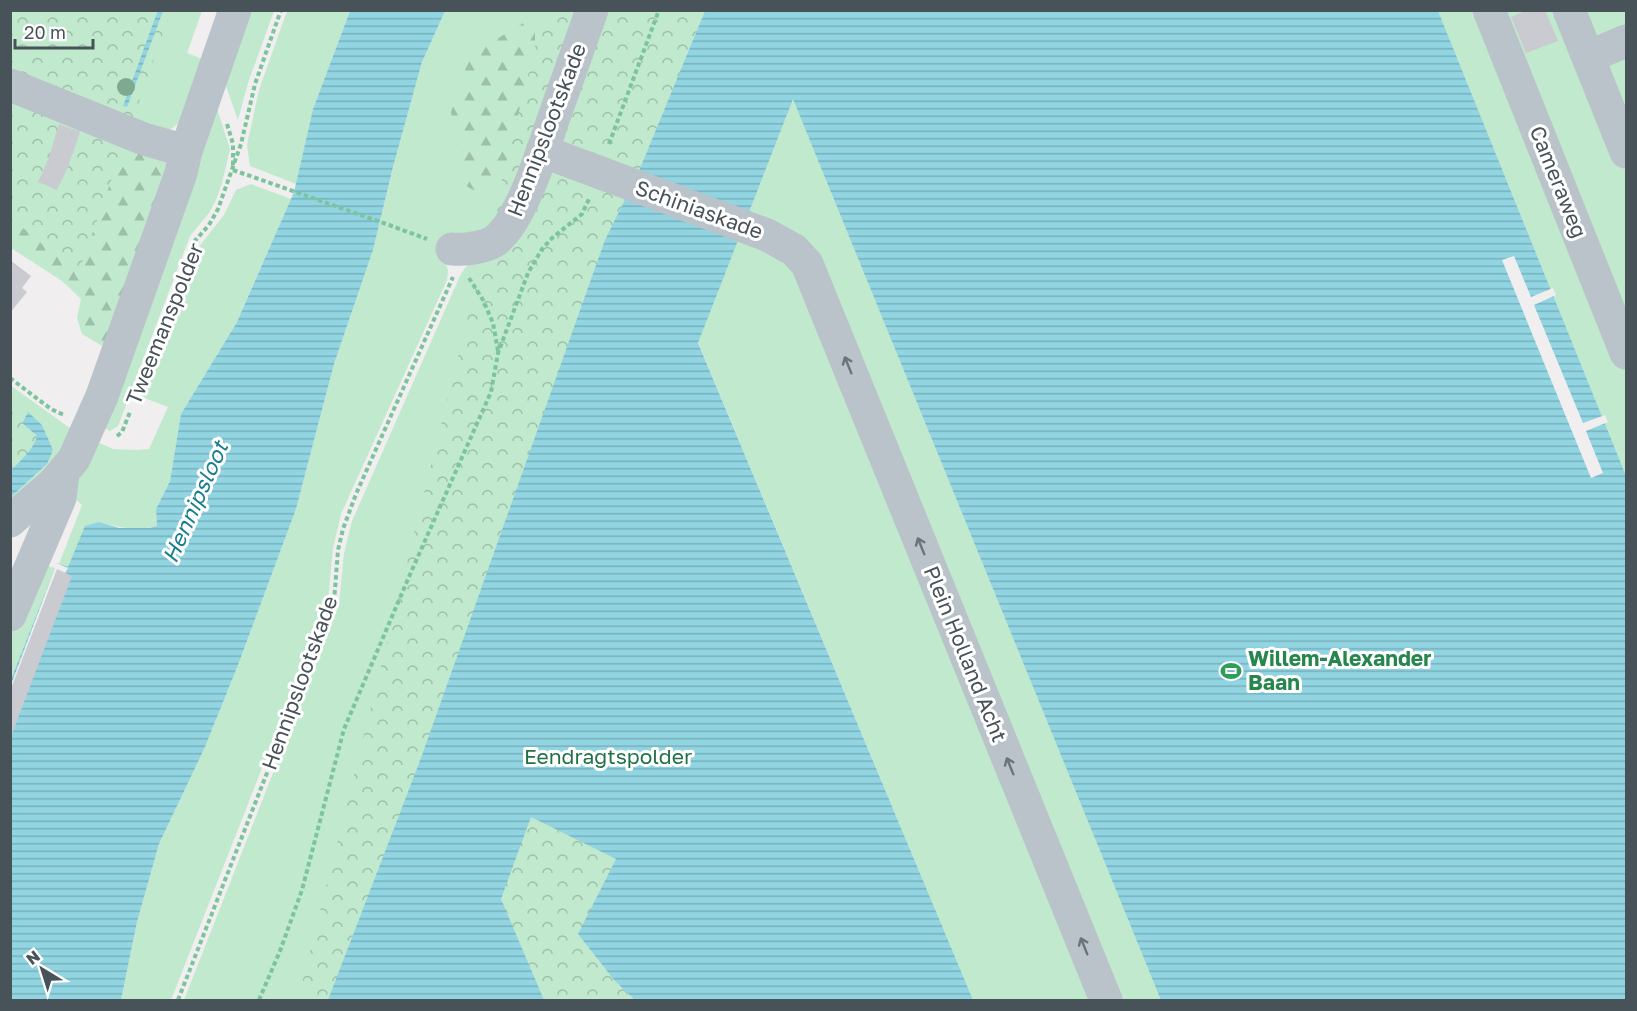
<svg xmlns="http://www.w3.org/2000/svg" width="1637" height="1011" font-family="'Golos Text',sans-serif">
	<defs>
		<pattern id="forest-firs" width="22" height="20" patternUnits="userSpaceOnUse" patternTransform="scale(1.5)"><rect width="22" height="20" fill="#c0e9ce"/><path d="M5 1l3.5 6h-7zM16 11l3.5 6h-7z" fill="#9ebfaa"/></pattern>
		<pattern id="park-crowns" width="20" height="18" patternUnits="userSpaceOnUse" patternTransform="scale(1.5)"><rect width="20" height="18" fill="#c0e9ce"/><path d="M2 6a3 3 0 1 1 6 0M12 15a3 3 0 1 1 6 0" fill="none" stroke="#9ebfaa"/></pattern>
		<pattern id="water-rules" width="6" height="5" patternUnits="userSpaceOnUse" patternTransform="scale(1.5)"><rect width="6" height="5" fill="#92d5e2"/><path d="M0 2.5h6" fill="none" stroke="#79afba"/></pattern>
	</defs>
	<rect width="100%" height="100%" fill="#f0eeee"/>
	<path fill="#c0e9ce" d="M163,11h39l-15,42 18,7 -20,58 -23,18 -82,-32z
		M245,11h29l-26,72 -10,37 -16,-45z
		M287,11h63l-37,98 -17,75 -46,-18 -3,-21 12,-55z
		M445,11h1181v989h-653l-275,-658 94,-243 -464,901h-144l155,-395 5,-52 8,-32 108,-245 4,-7 9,-8 -27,3 2,7 -1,9 -106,234 -8,34 -5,52 -157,400h-50l16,-78 22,-78 46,-97 33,-82 58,-156 38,-145 39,-114 20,-83 29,-105z
		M214,99l16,50 -8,34 -6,17 -7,13 -19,23 -72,190 -8,5 -13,-7z
		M251,184l40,15 -54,123 -56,92 -11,67 -14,28 1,17c-21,5 -37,2 -58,-4l-31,46 -9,-4 23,-59 -12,-11 18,-56 25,11 23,1 13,-1 19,-42 -26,-10 56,-149 26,-33 12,-25z
		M10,385l64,46 -19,35 -44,39v-8l36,-33 -5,-39 -31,-27z
		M40,564l15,4 -44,114v-46z"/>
	<path fill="url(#forest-firs)" d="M535,16v32l-20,99 -28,50 -21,-11 -15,-74 19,-57z
		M102,136l66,25 -59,189 -27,-16 -5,-16 4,-19 -19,-18 -51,-33 -1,-41z"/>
	<path fill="url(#park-crowns)" d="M10,11h161l-93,263 -67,-56z
		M544,11h161l-3,12 91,76 -95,244 275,657h-675z
		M11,398l17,14 -6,11 15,13c-4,14 -16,24 -26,34z"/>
	<path fill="url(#water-rules)" d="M158,10l5,1 -36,96 -4,-1z
		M350,11h95l-23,51 -29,105 -20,83 -39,114 -38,145 -58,156 -33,82 -46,97 -22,78 -16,78h-110l-1,-318 47,-119 11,4 17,-41 14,-4 20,6h30l8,-2 -1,-17 14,-28 11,-67 56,-92 57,-130 19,-83z
		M705,11h733l188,465v524h-465l-368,-901 -95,244 275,657h-338l-20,-19 -37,-47 38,-75 -85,-42 -30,82 43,101h-216l93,-242 184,-518 34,-69z
		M28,412l14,13 11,25 -6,14 -36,33v-27c10,-10 22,-20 26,-34l-15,-13z"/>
	<path fill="#f0eeee" d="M1514,256l17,41 22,-9 3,7 -22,10 49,118 22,-8 3,7 -22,9 17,42 -12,5 -89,-218z
		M54,562l14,6 -3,5 -8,-3 -46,121v-6l44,-117 -3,-1z"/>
	<path fill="#c9cbd0" d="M1528,10h17l13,31 -32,12 -15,-36z
		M59,124l21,8 -12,35 -11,23 -19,-8 10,-22z
		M10,260l21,16 -9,12 5,4 -17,21z
		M57,569l15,7 -62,163v-48z"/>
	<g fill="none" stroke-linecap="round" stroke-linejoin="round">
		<path stroke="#7cc49d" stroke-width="4" stroke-dasharray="4.5 3" stroke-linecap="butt" d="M227,124l6,20v22
			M609,144l50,-134
			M233,170l156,55 38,14
			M469,278l14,22 10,23 5,28
			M10,378l41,31 13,6
			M141,382l52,-139 16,-18 9,-16 23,-65 14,-60 26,-74
			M117,436l5,-4 8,-20
			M178,1000l156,-398 4,-52 5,-21 13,-35 97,-217
			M259,1000l21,-49 22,-61 42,-161 64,-150 83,-187 7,-39 30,-80 14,-24 10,-11 30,-24 7,-15"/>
		<path stroke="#bac3c9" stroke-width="33" d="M1489,10l137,343
			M1569,10l57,142
			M1588,57l38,-16
			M10,85l134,54 42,12
			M542,151l225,84 27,15 13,14 299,736
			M452,249c12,1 34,-1 44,-9 26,-21 46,-88 57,-120 13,-37 26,-73 39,-110
			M10,521l43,-37 21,-25 28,-63 79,-223 5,-22 49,-141
			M10,615l50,-117 3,-25"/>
	</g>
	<circle fill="#7eaa92" cx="126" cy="87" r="9"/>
	<defs><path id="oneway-shaft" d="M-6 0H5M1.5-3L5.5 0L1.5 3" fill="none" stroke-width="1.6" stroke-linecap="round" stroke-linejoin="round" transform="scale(1.5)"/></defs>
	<g stroke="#6a747b">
		<use href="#oneway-shaft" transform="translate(848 365) rotate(-112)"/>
		<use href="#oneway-shaft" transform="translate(921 546) rotate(-112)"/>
		<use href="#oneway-shaft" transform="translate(1010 766) rotate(-112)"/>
		<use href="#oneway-shaft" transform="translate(1084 946) rotate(-112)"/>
	</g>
	<defs>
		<g id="stadium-bare" transform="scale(1.62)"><path d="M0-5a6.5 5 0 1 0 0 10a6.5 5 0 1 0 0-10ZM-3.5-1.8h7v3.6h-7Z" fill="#2e9e5b" stroke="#fff" stroke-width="2.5" paint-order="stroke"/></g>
	</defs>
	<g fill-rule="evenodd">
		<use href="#stadium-bare" x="1231" y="671"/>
	</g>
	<g text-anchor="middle" stroke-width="6" stroke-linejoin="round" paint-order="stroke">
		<g font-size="21" fill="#485259" stroke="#fff">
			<text transform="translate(547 130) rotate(-69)" y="7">Hennipslootskade</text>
			<text transform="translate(1558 182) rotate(68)" y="7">Cameraweg</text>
			<text transform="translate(699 210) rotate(20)" y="7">Schiniaskade</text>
			<text transform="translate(165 324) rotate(-68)" y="7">Tweemanspolder</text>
			<text transform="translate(965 654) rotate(68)" y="7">Plein Holland Acht</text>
			<text transform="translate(300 683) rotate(-70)" y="7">Hennipslootskade</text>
		</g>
		<g font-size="21" font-weight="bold" fill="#27864d" stroke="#fff" text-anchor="start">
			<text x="1248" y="666">Willem-Alexander<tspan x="1248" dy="24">Baan</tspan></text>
		</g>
		<g font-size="21" fill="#217246" stroke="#fff">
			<text x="608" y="764">Eendragtspolder</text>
		</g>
		<g font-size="22" font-style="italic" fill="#1a7e91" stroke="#fff">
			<text transform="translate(195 502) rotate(-66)" y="8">Hennipsloot</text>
		</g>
	</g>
	<rect width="1637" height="1011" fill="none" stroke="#485259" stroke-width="24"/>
	<g transform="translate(42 969) rotate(322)" stroke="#ffffff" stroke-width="4.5" paint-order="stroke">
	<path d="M0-4.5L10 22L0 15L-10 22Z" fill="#485259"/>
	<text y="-9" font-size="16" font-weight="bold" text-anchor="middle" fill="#485259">N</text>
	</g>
	<path d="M15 39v9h78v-9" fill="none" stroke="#485259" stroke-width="3"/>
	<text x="24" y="39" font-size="18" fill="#485259" stroke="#ffffff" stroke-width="4.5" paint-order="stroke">20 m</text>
</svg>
